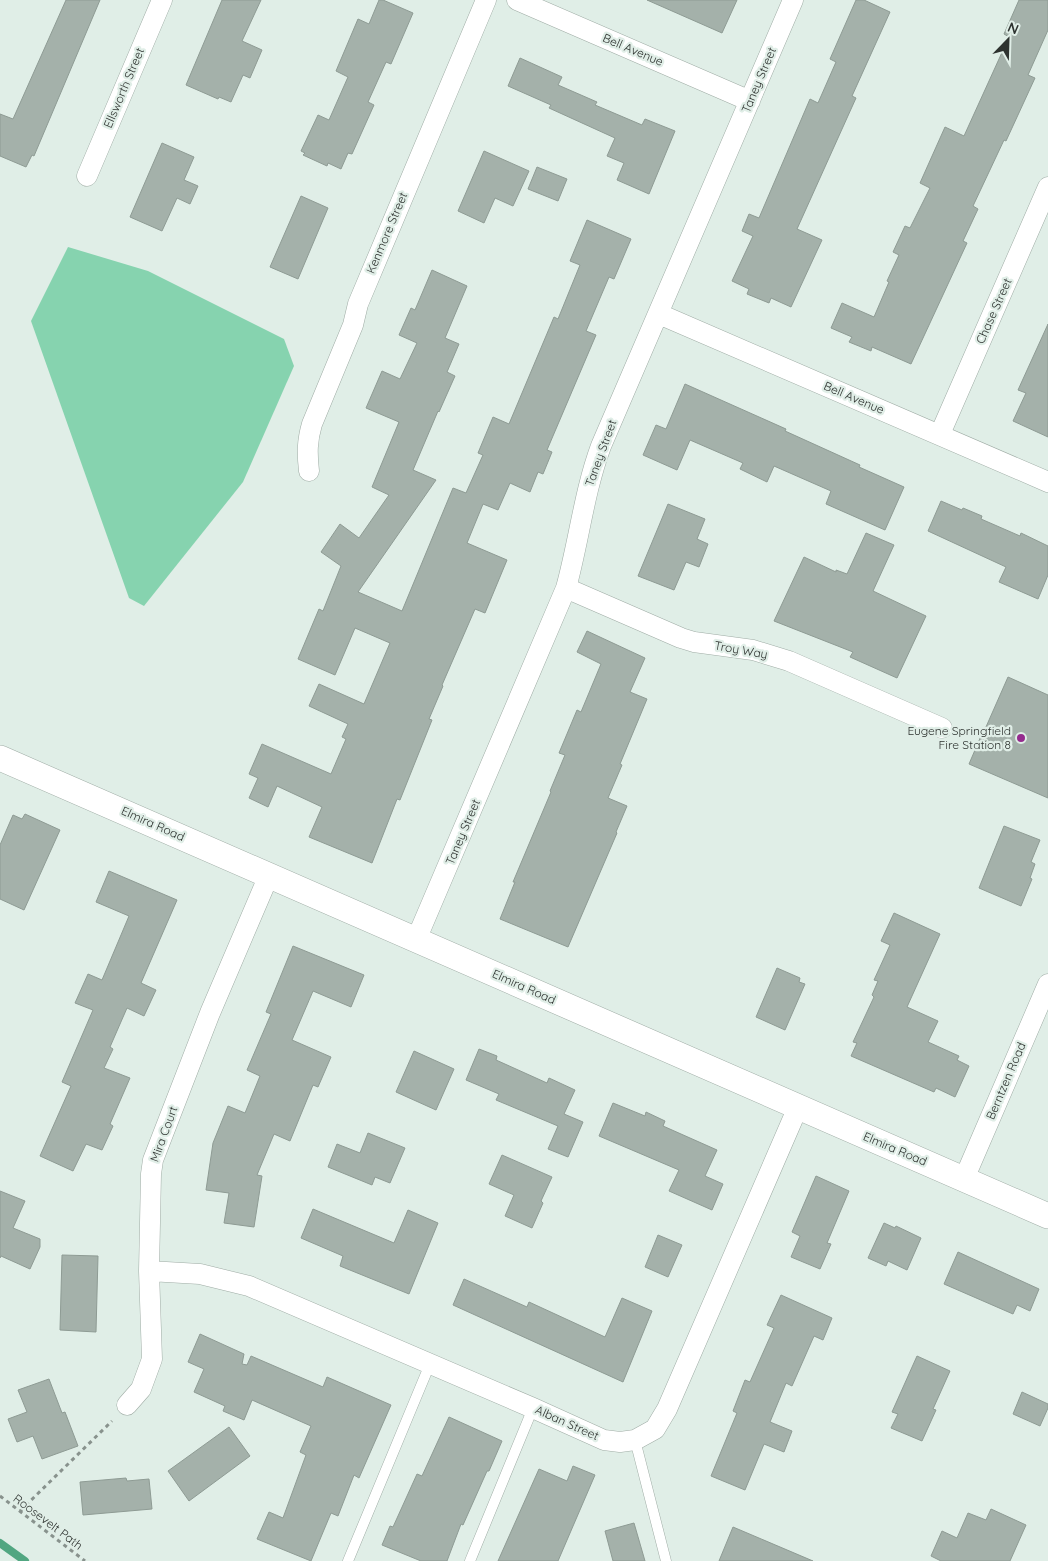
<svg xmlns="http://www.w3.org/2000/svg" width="1048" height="1561" font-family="Quicksand,sans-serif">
	<rect width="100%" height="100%" fill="#e0eee7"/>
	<path fill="#86d3af" d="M68,247l80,24 136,68 10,27 -51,116 -99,124 -15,-8 -98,-277z"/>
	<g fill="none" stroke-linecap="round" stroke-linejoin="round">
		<path stroke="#51a681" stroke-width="8" d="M0,1543l25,18"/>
	</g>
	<path fill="#a4b1aa" stroke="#8e9b94" d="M66,0h34l-66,156 -2,-1 -6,12 -26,-11v-42l13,5z
		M222,0h39l-19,41 20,9 -12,28 -7,-3 -12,27 -12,-5 -1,2 -32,-14z
		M379,0h4l30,13 -22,51 -5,-2 -18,40 6,3 -22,49 -4,-1 -7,16 -13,-6 -1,3 -24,-11 2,-2 -4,-2 17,-36 11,5 19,-43 -12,-6 22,-52 11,5z
		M647,0h90l-15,33z
		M856,0h8l26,12 -38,84 4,2 -59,131 25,11 -31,67 -20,-9 -2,5 -22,-9 2,-5 -17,-8 21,-45 -11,-5 7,-17 10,4 51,-119 8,4 18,-41 -6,-3z
		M1019,0h29v30l-20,45 7,3 -29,63 -2,-1 -31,66 5,3 -15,32 4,2 -56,121 -39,-17 -1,4 -22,-9 3,-5 -21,-9 11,-25 32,14 15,-35 -2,-1 12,-26 -6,-3 12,-26 5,2 20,-40 -10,-5 25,-56 19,9 45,-99 -5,-3z
		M520,58l42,19 -4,8 39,17 -2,3 47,20 3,-6 30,12 -26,63 -32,-14 7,-17 -17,-7 8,-18 -66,-30 2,-3 -43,-19z
		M162,143l32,14 -10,23 14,6 -8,18 -13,-6 -15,33 -32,-14z
		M484,151l45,20 -16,35 -18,-8 -11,25 -26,-12z
		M537,167l30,12 -9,22 -30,-12z
		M301,196l27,12 -30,71 -28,-12z
		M587,220l44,19 -17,40 -5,-2 -23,54 10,4 -49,115 5,2 -9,22 -5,-2 -8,20 -20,-9 -12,27 -15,-6 -16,39 40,17 -22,53 -10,-4 -33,76 1,1 -14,33 3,1 -32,80 -3,-1 -25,64 -63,-26 13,-30 -45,-21 -9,21 -19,-9 9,-20 -9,-4 13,-30 69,30 15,-35 -4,-2 6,-13 -39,-18 10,-22 45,20 26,-61 -35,-15 -20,47 -37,-16 21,-50 4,2 18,-45 -20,-14 19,-28 19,14 30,-43 -17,-8 27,-65 -33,-14 16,-37 18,8 17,-36 -18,-8 12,-27 4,2 17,-40 35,16 -22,52 14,6 -12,28 8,4 -16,36 -1,-1 -25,59 23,10 -78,112 44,19 51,-123 13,5 17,-38 -5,-2 15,-36 16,7 45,-107 4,2 22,-54 -10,-4z
		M1048,324v113l-35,-16 13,-28 -8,-3z
		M685,384l101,45 -1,2 75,34 -1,2 45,20 -19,43 -59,-26 5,-13 -57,-25 -7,16 -27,-13 3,-6 -53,-23 -13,30 -34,-15 13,-30 10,4z
		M941,501l21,9 1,-2 19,8 -1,3 39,17 1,-3 27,13v29l-10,24 -39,-17 7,-15 -78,-36z
		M668,504l37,15 -8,20 11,5 -9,23 -13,-5 -12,28 -36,-14z
		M866,533l28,12 -21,46 53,25 -29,62 -47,-21 3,-5 -79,-31 30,-64 32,15v-2l11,4z
		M587,631l58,27 -15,34 17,7 -27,65 2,1 -14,33 19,8 -11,26 1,1 -49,114 -68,-28 15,-37h-2l38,-90 -1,-1 15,-36 -6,-2 18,-43 4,2 20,-48 -24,-12z
		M1008,677l40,18v103l-79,-34 12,-28h1z
		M25,814l35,16 -36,80 -24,-11v-54l13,-30 9,4z
		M1004,826l36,14 -9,22 4,2 -5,14 2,1 -11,27 -42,-18z
		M109,871l68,29 -36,83 15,7 -12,26 -17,-8 -17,39 3,2 -9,19 26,10 -20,46 3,2 -11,24 -16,-6 -13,27 -33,-15 31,-70 -9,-4 31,-72 -18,-7 13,-29 14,6 27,-64 -33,-14z
		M894,913l46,21 -33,73 31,14 -10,21 31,14 -2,4 12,6 -14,31 -19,-9 -2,4 -83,-36 6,-13 -4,-1 21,-45 -2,-2 6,-14 -4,-1 16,-35 -9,-4z
		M293,946l71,29 -13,32 -38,-16 -21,49 39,17 -13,30 -5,-2 -23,56 -16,-7 -17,41 5,1 -8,51 -30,-4 5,-30 -23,-3 7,-47 15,-37 17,7 15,-37 -13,-6 24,-56 -5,-2z
		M777,968l23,10 -1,4 6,2 -20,46 -29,-13z
		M479,1049l18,7 -1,4 51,23 2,-5 26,12 -11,24 19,8 -15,35 -20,-8 10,-23 -62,-26 3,-6 -33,-14z
		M414,1051l40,18 -18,41 -40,-18z
		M613,1103l32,13 1,-4 19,9 -2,5 54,24 -12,26 18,8 -11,26 -43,-19 10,-21 -80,-34z
		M368,1133l37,15 -15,35 -15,-6 -3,8 -44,-18 9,-23 23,9z
		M502,1155l50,22 -11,24 2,2 -11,25 -27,-12 9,-21 -25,-11z
		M816,1176l33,15 -22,52 4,1 -11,25 -29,-12 9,-21 -8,-4z
		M0,1191l25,10 -12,27 27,11v8l-10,22 -29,-13 -1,2z
		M313,1209l81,34 14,-33 30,13 -29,71 -69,-28 3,-10 -42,-18z
		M884,1223l11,5 1,-2 25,12 -14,32 -19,-9 -2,5 -18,-8z
		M658,1235l24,10 -14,32 -23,-10z
		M958,1252l81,37 -9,22 -13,-6 -4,9 -69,-30z
		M62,1255l36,1 -2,76 -36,-2z
		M464,1279l63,28 2,-5 76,35 17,-39 30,13 -29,71 -170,-77z
		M781,1295l51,23 -9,22 -9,-4 -22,50 -6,-3 -16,39 22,9 -8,21 -20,-8 -19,46 -34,-14 26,-63 -4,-2 12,-31 5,2 24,-54 -7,-3z
		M200,1334l44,20 -2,10 5,1 4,-9 72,31 4,-10 64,28 -32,73 -5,-3 -16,41 -7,-3 -20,48 -54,-22 12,-27 14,6 23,-63 -6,-3 11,-26 -59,-26 -8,20 -21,-9 2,-5 -31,-14 10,-23 -16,-7z
		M917,1356l33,15 -17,38 3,1 -14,31 -31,-13 7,-14 -6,-2z
		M49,1379l13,34 3,-1 13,34 -36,13 -9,-23 -16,6 -9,-23 19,-7 -9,-22z
		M1022,1392l26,12v4l-8,18 -27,-12z
		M449,1417l53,24 -13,30h-2l-24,54 -2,-1 -14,37h-26l-39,-16 8,-19 3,1 24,-53 5,2z
		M229,1427l21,29 -61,45 -21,-30z
		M573,1466l22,9 -37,86h-60l41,-92 28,12z
		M126,1478l1,3 22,-2 3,30 -69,6 -3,-33z
		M991,1509l35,16 -16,36h-69l-10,-5 11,-25 15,7 11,-25 18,7z
		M634,1523l11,38h-32l-8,-30z
		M733,1527l80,34h-94z"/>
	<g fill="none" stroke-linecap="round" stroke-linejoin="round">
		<g stroke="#9faca5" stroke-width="11">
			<path id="service" d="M635,1440l31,121
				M348,1561l82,-197
				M470,1561l63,-153"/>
		</g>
		<g stroke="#9faca5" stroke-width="21">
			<path id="minor" d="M517,0l233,101
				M87,176l75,-176
				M659,314l389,168
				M940,434l108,-247
				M309,471c-2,-18 -2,-30 3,-47l41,-99 5,-21 128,-304
				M566,588l115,50 13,4 59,8 36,11 153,67
				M416,940l150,-352c13,-47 18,-96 35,-142l192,-446
				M964,1179l84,-195
				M149,1271l51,3 49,12 284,122 71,32 16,2 15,-2 20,-11 12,-20 131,-302
				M127,1405l14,-16 11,-30 -3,-88 2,-97 2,-14 57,-147 59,-138"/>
		</g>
		<g stroke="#9faca5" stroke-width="26">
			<path id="tertiary" d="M0,758l1048,458"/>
		</g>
		<path stroke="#88928d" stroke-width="3" stroke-dasharray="4 4" stroke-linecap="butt" d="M0,1496l85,65
			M20,1511l92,-90"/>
		<use href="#service" stroke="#fff" stroke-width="10"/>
		<use href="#minor" stroke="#fff" stroke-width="20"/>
		<use href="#tertiary" stroke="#fff" stroke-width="25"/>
	</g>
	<circle fill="#952b8e" stroke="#e0eee7" stroke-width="2" cx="1021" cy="738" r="5"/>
	<g text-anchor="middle" stroke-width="4.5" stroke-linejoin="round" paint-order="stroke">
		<g font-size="12" fill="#2e3330" stroke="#e0eee7">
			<text transform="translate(633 50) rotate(23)" y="4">Bell Avenue</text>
			<text transform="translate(759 80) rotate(-67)" y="4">Taney Street</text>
			<text transform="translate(124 88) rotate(-67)" y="4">Ellsworth Street</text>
			<text transform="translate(387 233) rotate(-67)" y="4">Kenmore Street</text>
			<text transform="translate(994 311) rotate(-66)" y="4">Chase Street</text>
			<text transform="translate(854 398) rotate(23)" y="4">Bell Avenue</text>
			<text transform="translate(601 453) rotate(-70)" y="4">Taney Street</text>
			<text transform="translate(741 650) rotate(10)" y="4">Troy Way</text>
			<text transform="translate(153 824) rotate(24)" y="4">Elmira Road</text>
			<text transform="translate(463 832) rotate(-67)" y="4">Taney Street</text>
			<text transform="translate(524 987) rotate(24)" y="4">Elmira Road</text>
			<text transform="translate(1006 1081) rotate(-67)" y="4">Berntzen Road</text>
			<text transform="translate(164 1134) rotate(-70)" y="4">Mira Court</text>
			<text transform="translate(895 1149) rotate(23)" y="4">Elmira Road</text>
			<text transform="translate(567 1423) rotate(24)" y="4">Alban Street</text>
			<text transform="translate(48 1522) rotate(37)" y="4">Roosevelt Path</text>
		</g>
		<g font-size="12" fill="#2e3330" stroke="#e0eee7" text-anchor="end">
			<text x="1011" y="735">Eugene Springfield<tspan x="1011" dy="14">Fire Station 8</tspan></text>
		</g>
	</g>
	<g transform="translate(1008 40) rotate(23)" stroke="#e0eee7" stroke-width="4" paint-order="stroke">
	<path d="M0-4L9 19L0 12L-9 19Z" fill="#2e3330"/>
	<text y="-8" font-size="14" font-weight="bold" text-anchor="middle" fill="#2e3330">N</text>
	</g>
</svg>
